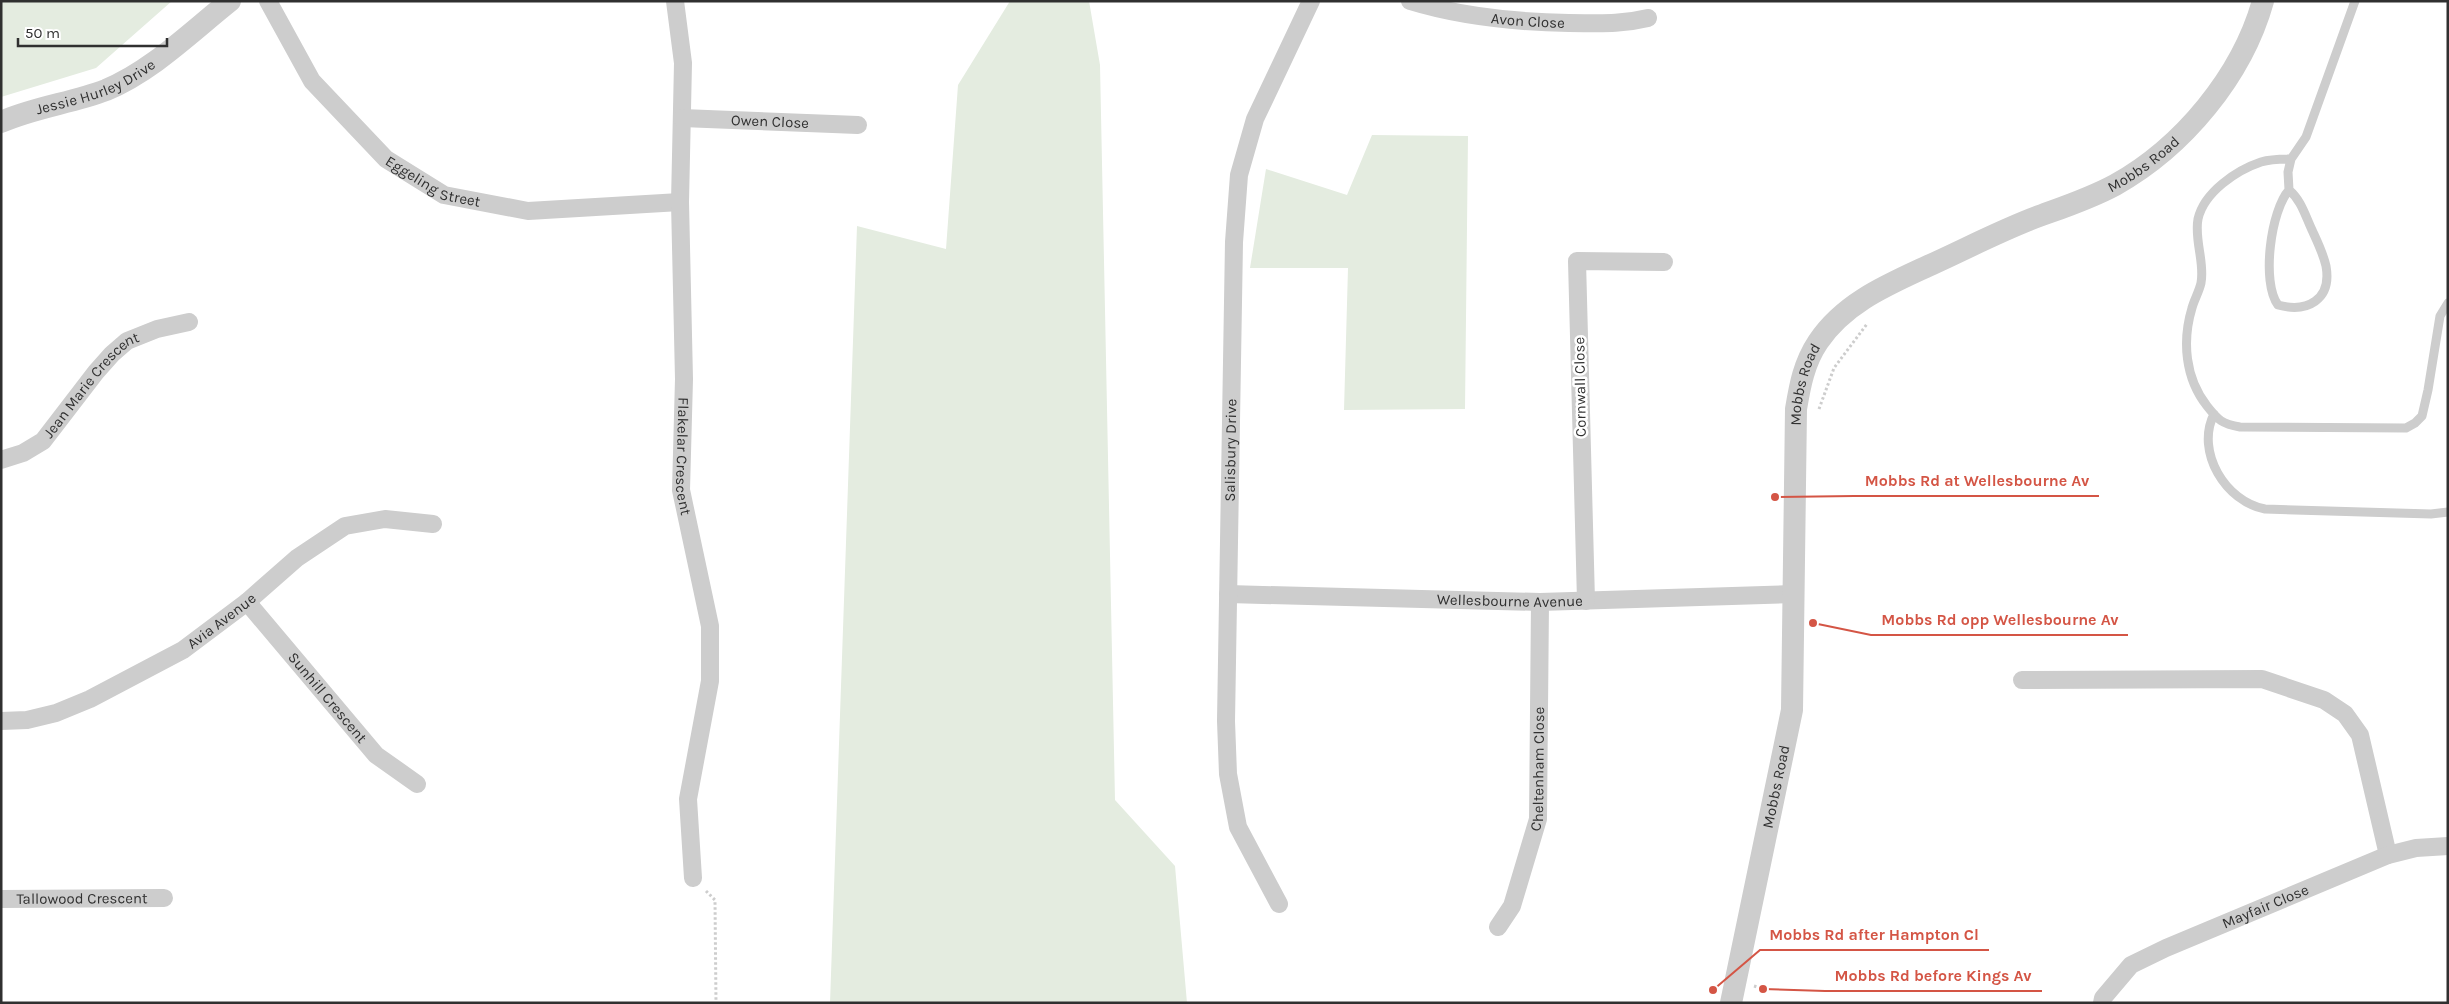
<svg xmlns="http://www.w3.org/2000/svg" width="2449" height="1004" font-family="Karla,sans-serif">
	<rect width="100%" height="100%" fill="#fff"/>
	<path fill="#e4ece0" d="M1,1h171l-76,67 -95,29z
		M1010,1h79l11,64 15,735 60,66 12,137h-357l27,-777 89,23 12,-164z
		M1372,135l96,1 -3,273 -121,1 4,-142h-98l16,-99 81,26z"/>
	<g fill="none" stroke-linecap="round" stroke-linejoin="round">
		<path stroke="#cdcdcd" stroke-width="3" stroke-dasharray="2.5 2.5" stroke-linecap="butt" d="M1819,409l15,-41 33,-44
			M706,891l9,9 1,103
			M1754,986l9,3"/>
		<path stroke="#cdcdcd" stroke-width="9" d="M2291,159c-10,0 -20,0 -30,3 -24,8 -57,30 -63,57 -4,21 7,43 3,64 -2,9 -7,17 -9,25 -10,33 -7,70 15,98 11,14 15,18 33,21l166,1 9,-5 7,-7 6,-26 12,-74 8,-13
			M2289,190c12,10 16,25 23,40 5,11 11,23 14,36 6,34 -19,47 -48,39 -17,-23 -7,-95 11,-115l-1,-18 3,-13 15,-22 49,-136
			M2214,414c-19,38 12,88 51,95l166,5 17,-2"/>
		<g stroke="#cdcdcd" stroke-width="18">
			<path id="s1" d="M268,1l44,80 74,78 58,36 84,16 152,-9"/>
			<path id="s2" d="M675,1l8,62 -3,139 4,177 -3,111 29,136v55l-22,118 5,79"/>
			<path id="s3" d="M1410,1c52,16 104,21 159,22 29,0 50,2 79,-5"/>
			<path id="s4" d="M682,118l176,7"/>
			<path id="s5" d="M1,460l22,-7 20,-12 53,-69 16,-18 15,-13 30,-12 32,-7"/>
			<path id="s6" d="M1228,594l312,8 254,-8"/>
			<path d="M1586,601l-9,-340 87,1"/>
			<path id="s7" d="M247,602l129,153 41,29"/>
			<path d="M2022,680l240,-1 62,21 21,14 15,21 28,120"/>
			<path id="s8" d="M1,721l26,-1 29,-7 34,-14 93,-49 64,-48 50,-44 48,-32 40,-7 48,5"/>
			<path id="s9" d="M1,899l163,-1"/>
			<path id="s10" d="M1279,904l-41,-77 -10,-53 -2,-53 8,-479 5,-67 16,-56 56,-118"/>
			<path id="s11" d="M1498,927l14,-21 26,-87 2,-217"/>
			<path id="s12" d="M2102,1003l1,-5 28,-33 35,-17 222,-93 28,-7 32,-2"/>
		</g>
		<g stroke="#cdcdcd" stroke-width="22">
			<path id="s13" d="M1,122c34,-15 71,-19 105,-32 46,-19 85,-58 124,-89"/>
			<path id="s14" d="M1731,1003l61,-293 4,-301c4,-24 8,-46 22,-67 26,-39 69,-57 110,-76 38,-17 75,-37 114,-51 25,-9 49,-17 73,-30 68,-38 127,-109 148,-184"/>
		</g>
	</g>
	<g text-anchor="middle" stroke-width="5" stroke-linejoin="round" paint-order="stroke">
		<g font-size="15" fill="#303030" stroke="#fff">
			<text dy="5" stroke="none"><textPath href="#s3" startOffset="120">Avon Close</textPath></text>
			<text dy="5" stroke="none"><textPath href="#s13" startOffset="101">Jessie Hurley Drive</textPath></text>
			<text dy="5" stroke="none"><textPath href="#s4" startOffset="88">Owen Close</textPath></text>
			<text dy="5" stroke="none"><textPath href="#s14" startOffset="1046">Mobbs Road</textPath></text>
			<text dy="5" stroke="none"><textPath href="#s1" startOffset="252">Eggeling Street</textPath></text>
			<text dy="5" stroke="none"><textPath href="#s14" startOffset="626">Mobbs Road</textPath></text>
			<text dy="5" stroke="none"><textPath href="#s5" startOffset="121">Jean Marie Crescent</textPath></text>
			<text transform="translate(1580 387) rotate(-91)" y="5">Cornwall Close</text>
			<text dy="5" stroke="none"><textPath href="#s10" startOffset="465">Salisbury Drive</textPath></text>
			<text dy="5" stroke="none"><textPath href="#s2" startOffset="456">Flakelar Crescent</textPath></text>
			<text dy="5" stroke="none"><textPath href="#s6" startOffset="282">Wellesbourne Avenue</textPath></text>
			<text dy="5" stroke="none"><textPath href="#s8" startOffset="246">Avia Avenue</textPath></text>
			<text dy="5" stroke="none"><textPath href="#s7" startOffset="125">Sunhill Crescent</textPath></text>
			<text dy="5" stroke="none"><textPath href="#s11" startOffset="166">Cheltenham Close</textPath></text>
			<text dy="5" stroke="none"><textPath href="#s14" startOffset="221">Mobbs Road</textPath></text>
			<text dy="5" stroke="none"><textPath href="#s9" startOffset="81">Tallowood Crescent</textPath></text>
			<text dy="5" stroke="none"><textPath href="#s12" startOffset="195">Mayfair Close</textPath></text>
		</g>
	</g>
	<path fill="none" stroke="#d45545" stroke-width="2" d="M1775 497L1854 496H2099M1813 623L1871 635H2128M1713 990L1760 950H1989M1763 989L1825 991H2042"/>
	<g fill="#d45545" stroke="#fff" stroke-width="2">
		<circle cx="1775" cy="497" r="5"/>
		<circle cx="1813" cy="623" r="5"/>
		<circle cx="1713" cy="990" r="5"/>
		<circle cx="1763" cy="989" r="5"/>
	</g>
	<g font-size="16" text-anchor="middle" font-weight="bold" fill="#d45545" stroke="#fff" stroke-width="5" stroke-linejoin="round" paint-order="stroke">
		<text x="1977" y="486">Mobbs Rd at Wellesbourne Av</text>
		<text x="2000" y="625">Mobbs Rd opp Wellesbourne Av</text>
		<text x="1874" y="940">Mobbs Rd after Hampton Cl</text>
		<text x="1933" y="981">Mobbs Rd before Kings Av</text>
	</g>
	<rect width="2449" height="1004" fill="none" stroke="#303030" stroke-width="5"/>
	<path d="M18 38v8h149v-8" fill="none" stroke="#303030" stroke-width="2.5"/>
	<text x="25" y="38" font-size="15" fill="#303030" stroke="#ffffff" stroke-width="4" paint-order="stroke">50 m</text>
</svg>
